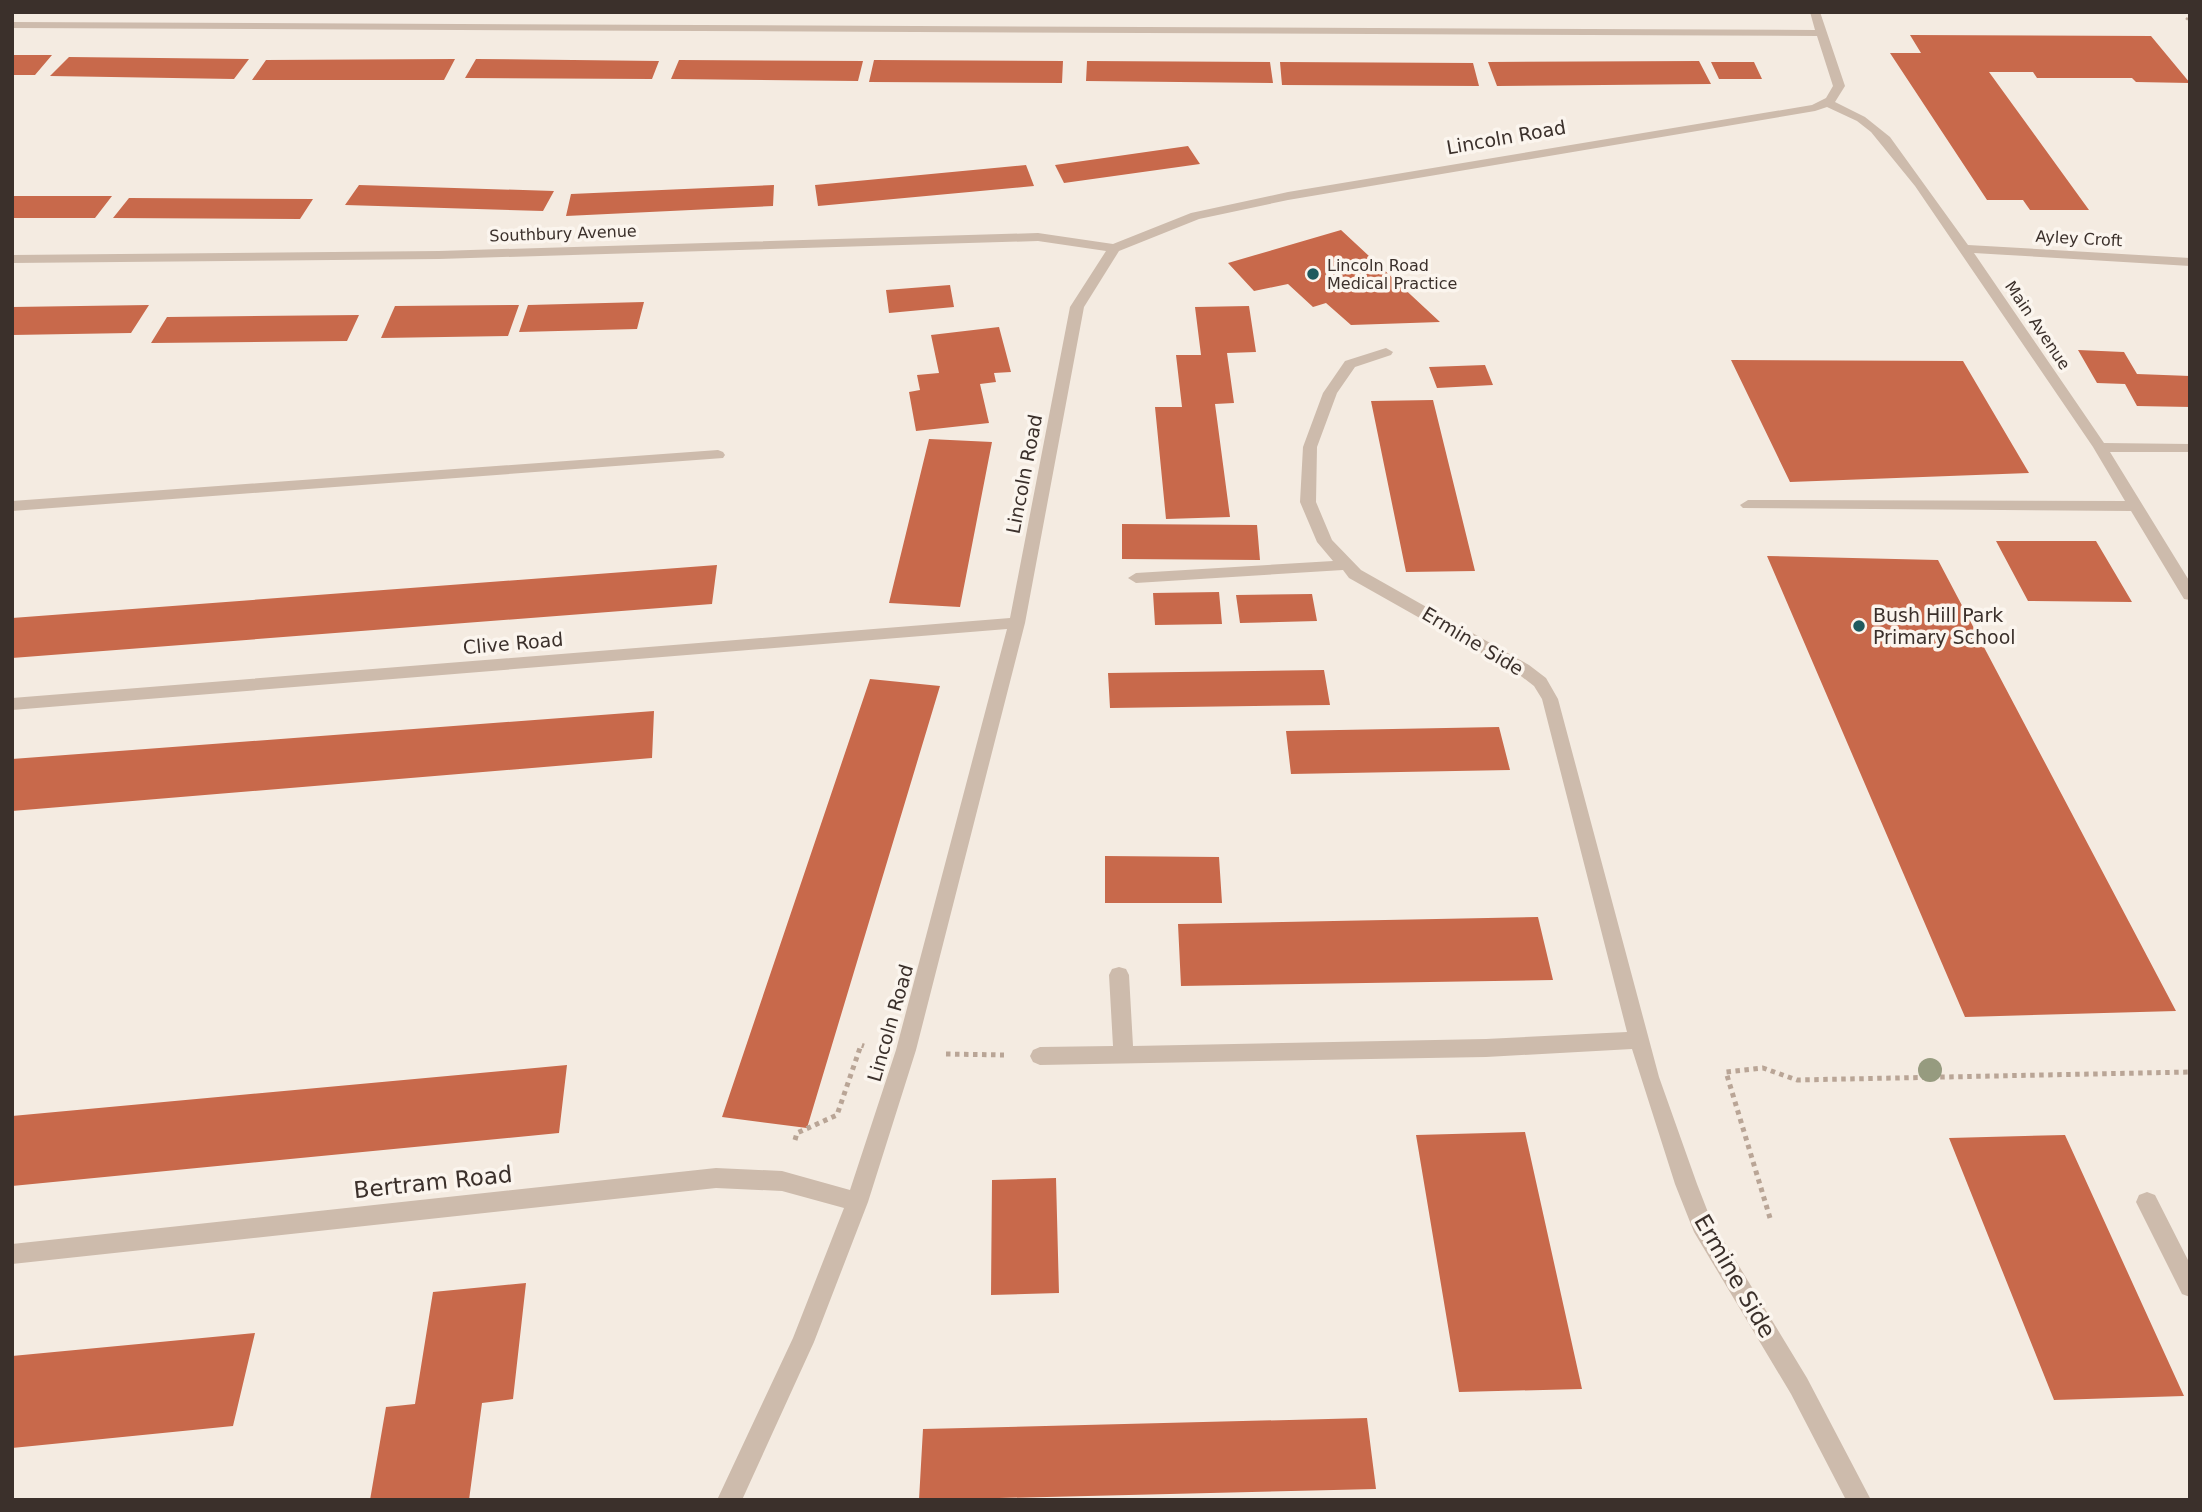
<svg xmlns="http://www.w3.org/2000/svg" width="2202" height="1512" font-family="'DejaVu Sans',sans-serif">
	<rect width="100%" height="100%" fill="#f4ebe1"/>
	<path fill="#c8694b" d="M1910,35l241,1 39,47 -54,-1 -4,-4h-95l-4,-6h-44l100,138h-59l-7,-10h-36l-97,-147h31z
		M12,55h40l-17,20h-23z
		M69,57l180,2 -15,20 -184,-3z
		M455,59l-11,21h-192l14,-20z
		M476,59l183,2 -7,18 -187,-1z
		M679,60l184,1 -5,20 -187,-2z
		M874,60l189,1 -1,22 -193,-1z
		M1087,61l183,1 3,21 -187,-2z
		M1699,61l12,23 -214,2 -9,-24z
		M1280,62l193,1 6,23 -197,-1z
		M1711,62h43l8,17h-43z
		M1188,146l12,18 -136,19 -9,-18z
		M1026,165l8,21 -216,20 -3,-21z
		M359,185l195,6 -11,20 -198,-6z
		M774,185l-1,21 -207,10 5,-22z
		M12,196h100l-17,22h-83z
		M129,198l184,1 -13,20 -187,-1z
		M1341,230l99,92 -89,3 -25,-22 -13,4 -25,-23 -34,7 -26,-28z
		M950,285l4,22 -65,6 -3,-23z
		M644,302l-7,27 -118,3 9,-27z
		M149,305l-18,28 -119,2v-28z
		M519,305l-11,31 -127,2 14,-32z
		M1249,306l7,46 -29,1 7,50 -19,1 15,113 -64,2 -11,-112h27l-6,-52h25l-6,-48z
		M359,315l-12,26 -196,2 16,-26z
		M999,327l12,45 -17,1 2,9 -16,2 9,39 -73,8 -7,-39 11,-2 -3,-15 22,-2 -8,-38z
		M2078,350l46,2 13,22 53,2v31l-53,-1 -12,-22 -28,-1z
		M1731,360l232,1 66,112 -239,9z
		M1485,365l8,20 -56,3 -8,-21z
		M1433,400l42,171 -69,1 -35,-171z
		M929,439l63,3 -32,165 -71,-4z
		M1122,524l135,1 3,35 -138,-1z
		M1996,541h100l36,61 -104,-1z
		M1767,556l171,4 238,451 -211,6z
		M717,565l-5,39 -700,54v-40z
		M1219,592l3,32 -67,1 -2,-32z
		M1312,594l5,27 -77,2 -4,-28z
		M1324,670l6,35 -220,3 -2,-35z
		M870,679l70,7 -133,442 -85,-11z
		M654,711l-2,47 -640,53v-52z
		M1499,727l11,43 -219,4 -5,-43z
		M1105,856l114,1 3,46h-117z
		M1538,917l15,63 -372,6 -3,-62z
		M567,1065l-8,68 -547,53v-70z
		M1525,1132l57,257 -123,3 -43,-257z
		M2065,1135l119,261 -130,4 -105,-262z
		M1056,1178l3,115 -68,2 1,-115z
		M526,1283l-13,116 -31,4 -13,97h-99l16,-93 29,-3 18,-112z
		M255,1333l-22,93 -221,22v-92z
		M1367,1418l9,71 -457,11 4,-71z"/>
	<g fill="none" stroke-linecap="round" stroke-linejoin="round">
		<path stroke="#b9a596" stroke-width="2.5" stroke-dasharray="2.5 2.5" stroke-linecap="butt" d="M2186,18l4,3"/>
		<path stroke="#b9a596" stroke-width="5" stroke-dasharray="4.5 4.5" stroke-linecap="butt" d="M946,1054l58,1
			M795,1140l2,-7 40,-18 24,-70 3,1
			M1770,1218l-44,-146 37,-4 34,12 393,-8"/>
		<path fill="#cdbbac" fill-rule="evenodd" d="M1810,12h10l25,74 -10,16 30,15 25,20 78,108 222,13v8l-216,-13 130,190 86,1v8h-80l80,130v18l-6,-1 -53,-88 -388,-3 -3,-3 8,-5 377,1 -32,-54 -178,-261 -44,-54 -14,-11 -30,-14 -12,4 -527,89 -89,19 -80,32 -35,56 -59,316 -109,427 -48,152 -54,140 -72,158h-25l76,-162 51,-130 -62,-17 -66,-3 -704,76v-20l704,-76 66,3 68,19 46,-140 111,-421 -995,81v-12l998,-80 60,-311 36,-56 -68,-10 -599,18 -427,4v-8l427,-4 599,-18 75,11 78,-31 97,-21 524,-87 14,-7 7,-12 -16,-50 -1805,-8v-6l1803,8z
			M1386,348l7,4 -2,3 -36,12 -18,26 -20,54 -1,55 16,38 29,30 168,95 17,13 12,21 101,378 38,107 14,36 96,158 64,122h-25l-55,-106 -97,-162 -19,-48 -43,-135 -146,8 -446,8 -7,-3 -3,-6 3,-6 7,-3 73,-1 -4,-71 3,-6 7,-2 7,2 3,6 4,71 353,-7 141,-7 -85,-333 -8,-13 -17,-13 -168,-95 -6,-8 -207,13 -8,-5 8,-5 197,-12 -16,-19 -17,-40 3,-55 20,-54 22,-32z
			M718,450l5,2 2,3 -2,3 -711,53v-10z
			M2147,1192l8,3 35,69v33l-8,-3 -46,-92 3,-7z"/>
	</g>
	<circle fill="#969b7f" cx="1930" cy="1070" r="12"/>
	<g fill="#1f5a5e" stroke="#fbf5ee" stroke-width="2.5">
		<circle cx="1313" cy="274" r="7"/>
		<circle cx="1859" cy="626" r="7"/>
	</g>
	<g text-anchor="middle" stroke-width="7" stroke-linejoin="round" paint-order="stroke">
		<g font-size="16" fill="#3b302b" stroke="#fbf5ee">
			<text transform="translate(563 233) rotate(-2)" y="6">Southbury Avenue</text>
			<text transform="translate(2079 238) rotate(3)" y="6">Ayley Croft</text>
			<text transform="translate(2038 325) rotate(56)" y="6">Main Avenue</text>
		</g>
		<g font-size="16" fill="#3b302b" stroke="#fbf5ee" text-anchor="start">
			<text x="1327" y="271">Lincoln Road<tspan x="1327" dy="18">Medical Practice</tspan></text>
		</g>
		<g font-size="19" fill="#3b302b" stroke="#fbf5ee">
			<text transform="translate(1506 137) rotate(-10)" y="7">Lincoln Road</text>
			<text transform="translate(1024 474) rotate(-79)" y="7">Lincoln Road</text>
			<text transform="translate(1473 641) rotate(31)" y="7">Ermine Side</text>
			<text transform="translate(513 643) rotate(-5)" y="7">Clive Road</text>
			<text transform="translate(890 1023) rotate(-74)" y="7">Lincoln Road</text>
		</g>
		<g font-size="19" fill="#3b302b" stroke="#fbf5ee" text-anchor="start">
			<text x="1873" y="622">Bush Hill Park<tspan x="1873" dy="22">Primary School</tspan></text>
		</g>
		<g font-size="23" fill="#3b302b" stroke="#fbf5ee">
			<text transform="translate(433 1182) rotate(-6)" y="8">Bertram Road</text>
			<text transform="translate(1735 1276) rotate(60)" y="8">Ermine Side</text>
		</g>
	</g>
	<rect width="2202" height="1512" fill="none" stroke="#3b302b" stroke-width="28"/>
</svg>
